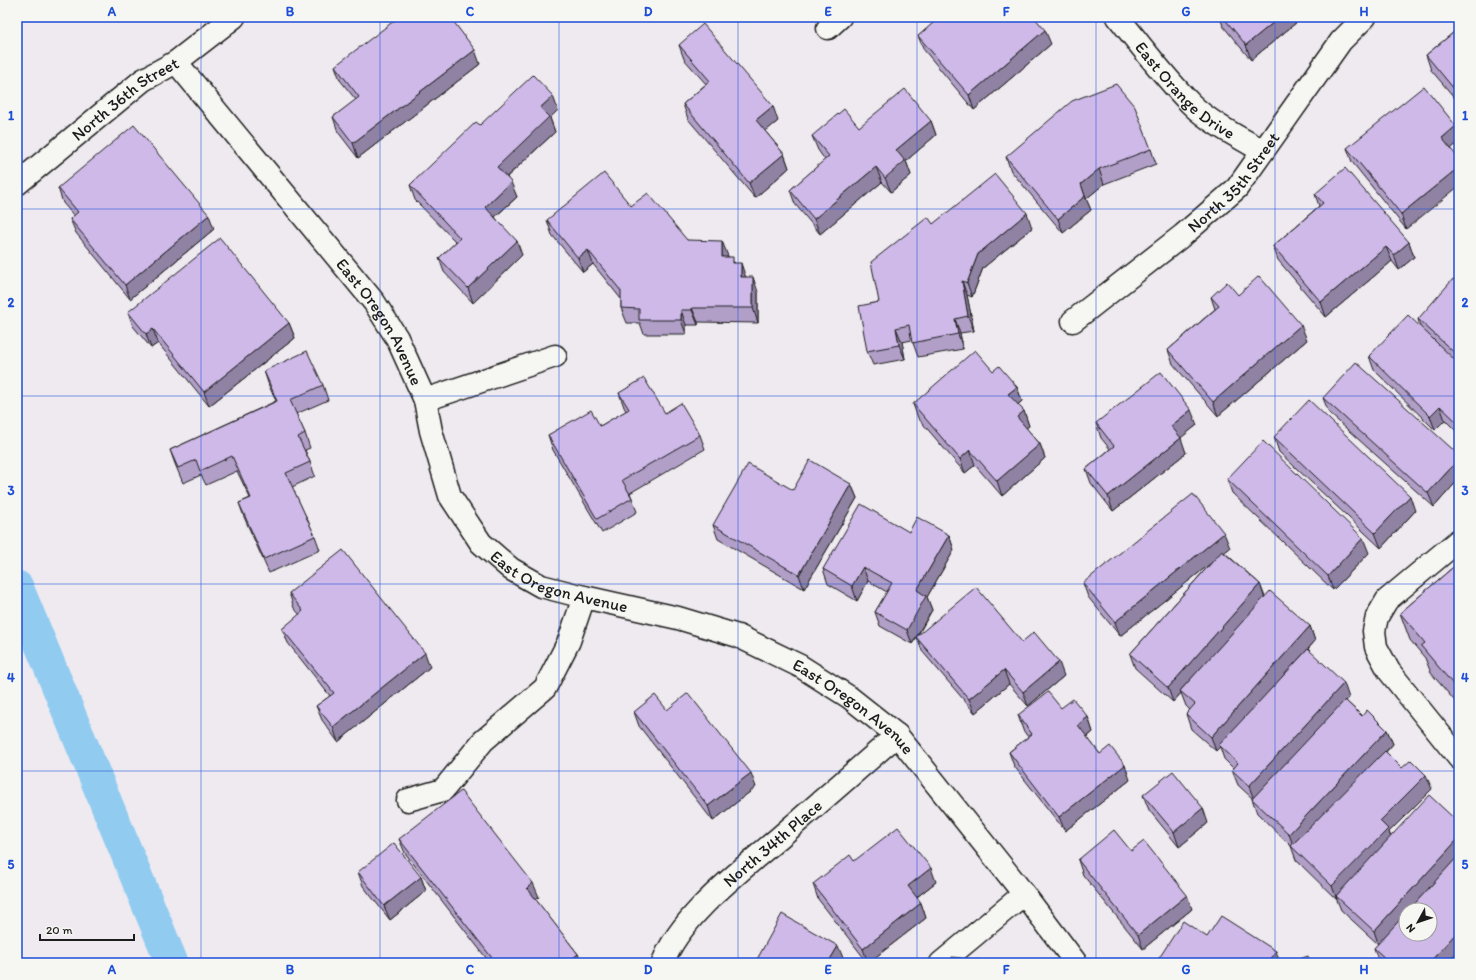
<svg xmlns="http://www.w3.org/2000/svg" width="1476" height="980" font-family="Itim,sans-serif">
	<rect width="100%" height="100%" fill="#eeeaf0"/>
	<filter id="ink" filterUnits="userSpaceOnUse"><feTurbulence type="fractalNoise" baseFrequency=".025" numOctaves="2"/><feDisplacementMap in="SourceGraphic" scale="8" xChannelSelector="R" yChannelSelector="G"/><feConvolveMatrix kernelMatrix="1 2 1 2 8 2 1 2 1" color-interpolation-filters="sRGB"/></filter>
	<g filter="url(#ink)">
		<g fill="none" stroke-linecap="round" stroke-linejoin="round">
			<path stroke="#91cbf0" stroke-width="33" d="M17,587l155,376"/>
			<g stroke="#1c1c1c" stroke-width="25">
				<g id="minor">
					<path id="s1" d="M1118,17c23,29 46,60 73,87 19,19 49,34 72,47"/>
					<path d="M828,28l12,-11"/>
					<path id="s2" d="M176,62l198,240 23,36 28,62 6,31 19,65 31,47 30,26 30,17 43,11 94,21 60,18 62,30 49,31 48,38 127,159 52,69"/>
					<path id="s3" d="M17,184l126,-104 33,-18 58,-45"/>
					<path id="s4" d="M1073,321l110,-86 54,-47 104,-147 24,-24"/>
					<path d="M425,400l130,-44"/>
					<path d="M1459,540l-72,60 -10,17 -3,14 2,16 13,24 70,87"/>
					<path d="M408,800l35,-10 40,-49 62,-53 24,-47 15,-44"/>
					<path id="s5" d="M663,963c16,-46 80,-94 117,-126 39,-34 78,-68 117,-102"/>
					<path d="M941,963l83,-69"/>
				</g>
			</g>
			<use href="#minor" stroke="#f6f6f2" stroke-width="22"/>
		</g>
		<path fill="#b19fc8" stroke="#1c1c1c" d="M1220,17h83l-52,43 -28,-34z
			M1459,28v75l-28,-33 -5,-15z
			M918,36l133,8 -77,66 -50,-60z
			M679,45l99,76 -13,10 19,23 5,14 -34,30 -67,-79 -5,-15 23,-20 -22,-25z
			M480,64l-122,94 -20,-26 -5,-15 23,-17 -16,-20 -5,-14z
			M558,110l-8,8 5,14 -48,45 10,20 -22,20 27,38 -49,48 -29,-31 -5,-14 17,-16 -41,-42 -5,-15 70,-60z
			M931,121l5,14 -30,26 5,14 -20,17 -9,-10 -62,52 -25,-30 -5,-14 35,-30 -7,-10 -6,-14 47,-9z
			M1347,148l104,1 -45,80 -54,-67z
			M1151,149l5,15 -52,20 -18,15 5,11 -28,23 -52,-62 -5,-14z
			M58,188l156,41 -84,70 -54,-66 -6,-14 4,-3 -11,-13z
			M1315,194l94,48 5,15 -15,13 -7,-9 -66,56 -48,-57 -5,-14 46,-40z
			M631,206l56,34 41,16v1l7,6 23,29v31l-60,-1v3h-12v9h-42l-4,-11h-13l-6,-15v-9l-28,-35 -10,8 -31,-37 -5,-15z
			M933,224l99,4 -49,40 -11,29 -5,-2 7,36 -14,2 3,16 -45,8 -6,-17 -10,2 3,17 -32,6 -6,-14 12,-49z
			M1459,284v150l-14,-14 -10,10 -61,-60 -5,-14 51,-29 -2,-8z
			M1238,295l69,45 -89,76 -45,-52 -5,-14 47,-41 -4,-12z
			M128,312l161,11 6,15 -86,68 -51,-63 -7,5 -18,-22z
			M264,371l59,14 5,15 -32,14 9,19 5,15 -5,2 5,12 5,14 -23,11 23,49 5,14 -51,23 -25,-56 -5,-14 11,-5 -13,-27 -31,14 -5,-10 -18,8 -8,-19 -5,-14 106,-49 -7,-15z
			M993,371l24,16 5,14 -4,4 6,6 5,15 -3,2 14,16 5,14 -43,38 -27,-31 -10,8 -47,-55 -5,-14z
			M619,393l46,20 35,22 5,14 -75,44 2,5 5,14 -35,21 -49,-83 -5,-15 52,-9 26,-15 -2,-4z
			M1323,398l136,57v24l-25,28 -105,-94z
			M1096,423l101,2 -17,13 6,15 -73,58 -22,-28 -5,-14 24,-20 -9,-11z
			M1274,437l141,74 -34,37 -102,-96z
			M1227,479l142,74 -36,37 -101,-97z
			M851,484l6,14 -53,91 -86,-50 -5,-14 80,-35z
			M909,532l40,3 5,15 -27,47 5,13 -15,27 105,5 42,34 -36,30 -19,-22 -34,29 -53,-62 -5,-14 -5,7 -32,-18 -5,-14 12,-20 -19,-11 -11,20 -29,-17 -5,-15z
			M1230,548l-6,4 36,32 5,13 45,29 5,15 -10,11 44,46 -3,3 16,15 25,14 6,14 -7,8 16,16 30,21 -43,43 2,5 68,126h-80l-5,-15 4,-4 -37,-34 -4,-10 -41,-40 -5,-14 -34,-33 -5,-14v-1l-14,-13 -6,-15 2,-1 -10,-10 -4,-12 -4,4 -25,-22 -5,-15 4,-4 -4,-4 -5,-13 -8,9 -38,-34 -5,-14 82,-92 -92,74 -32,-39 -5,-14z
			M1459,562v144l-28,-33 -6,-15 -15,-18 -10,-27z
			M289,593l141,74 -92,75 -16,-22 -6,-14 14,-10 -42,-53 -6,-14 18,-14 -6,-7z
			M1061,708l27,9 5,15 -6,5 13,17 30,26 -65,51 -51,-65 -5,-14 19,-15 -5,-7 -5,-15z
			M667,710l89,77 -43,34 -74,-95 -5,-14z
			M1143,795l65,28 -29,24 -30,-37z
			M399,839l140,58 -3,3 42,54 4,9h-92l-85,-110z
			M1131,851l61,58 -49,40 -60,-74 -5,-15z
			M854,861l82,21 -19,15 4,6 5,15 -58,45 -50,-64 -5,-15z
			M358,872l63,5 5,14 -36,29 -27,-34z"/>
		<path fill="#9082a3" stroke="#1c1c1c" d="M1280,17h23l-52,43 -5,-15z
			M1045,30l6,14 -77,66 -5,-15z
			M475,50l5,14 -122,94 -5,-15z
			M553,96l5,14 -8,8 5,14 -53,49 -5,-14 43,-59z
			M773,106l5,15 -17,14 -5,-15z
			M931,121l5,14 -30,26 5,14 -20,17 -6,-14 11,-28z
			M1456,126l3,8v8l-12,10 -5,-14z
			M784,154l5,14 -34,30 -6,-15z
			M876,167l6,15 -62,52 -6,-15z
			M1459,167v19l-53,43 -5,-15z
			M1099,169l5,15 -18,15 -5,-15z
			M511,182l6,15 -27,24 -5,-14z
			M1085,196l6,14 -28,23 -5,-14z
			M1027,213l5,15 -49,40 -11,29 -5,-14 11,-29z
			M209,215l5,14 -84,70 -5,-14z
			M517,241l5,14 -49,48 -5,-15z
			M722,241l6,15v16l-6,-15z
			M1409,242l5,15 -15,13 -5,-15z
			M1386,247l6,14 -66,56 -5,-15z
			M588,250l5,14 -10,8 -5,-14z
			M741,263l5,15 -5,-1z
			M753,277l5,15v31l-5,-15z
			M962,281l5,14 7,36 -6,-15z
			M692,308l6,14v3l-6,-15z
			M681,310l5,15v9l-5,-14z
			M955,319l5,14 3,16 -5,-15z
			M289,323l6,15 -86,68 -5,-14z
			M1301,325l6,15 -89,76 -5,-14z
			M896,328l6,14 3,17 -6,-14z
			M153,329l5,14 -7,5 -5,-14z
			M1017,387l5,14 -8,7 -6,-14z
			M1440,406l5,14 -10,10 -5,-14z
			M1191,410l6,15 -20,16 -6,-15z
			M1024,411l5,15 -7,5 -5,-14z
			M1181,438l5,15 -73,58 -5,-15z
			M1040,444l5,14 -43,38 -5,-15z
			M970,450l5,15 -10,8 -5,-14z
			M1459,459v20l-25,28 -6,-14z
			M851,484l6,14 -53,91 -5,-14z
			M1410,496l5,15 -34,37 -6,-15z
			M1224,533l6,15 -110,88 -5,-14z
			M949,535l5,15 -27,47 5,13 -20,34 -5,-14 10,-40z
			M1363,538l6,15 -36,37 -5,-14z
			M863,567l5,14 -11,20 -5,-15z
			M1260,584l5,15 -85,92 1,2 -8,9 -5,-14z
			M1310,626l5,15 -95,106 -1,-2 1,2 -4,4 -5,-14z
			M425,653l5,14 -92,75 -5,-15z
			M1059,662l5,14 -36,30 -5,-14z
			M1004,670l5,14 -34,29 -6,-14z
			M1459,677v24l-7,-18z
			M1344,683l5,15 -95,102 -5,-14z
			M1088,717l5,15 -10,8 -5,-15z
			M1387,730l6,14 -99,104 -5,-14z
			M1125,765l5,15 -65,51 -6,-14z
			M751,773l5,14 -43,34 -5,-15z
			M1426,775l6,14 -43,43 4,12 -57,52 1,4 -5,-14 48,-65z
			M1203,808l5,15 -29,24 -5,-15z
			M1459,838v21l-47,51h-6v6l-27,30 -5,-15z
			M931,868l5,14 -23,18 -5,-14z
			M421,877l5,14 -36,29 -6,-14z
			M533,883l6,14 -7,5 -5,-14z
			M1187,895l5,14 -49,40 -5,-14z
			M921,903l5,15 -58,45 -5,-14z
			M1459,930v20l-12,13h-18z
			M838,946l6,14 -2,3h-14z
			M1276,951l4,12h-12z
			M578,954l4,9h-15z"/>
		<path fill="#ceb9e9" stroke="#1c1c1c" d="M399,17h51l25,33 -122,93 -20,-26 26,-20 -24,-31z
			M940,17h94l11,13 -76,65 -51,-59z
			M1223,17h57l-34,28z
			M703,24l70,82 -17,14 28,34 -35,29 -66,-79 27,-23 -31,-36z
			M1459,28v67l-33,-40z
			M533,75l20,21 -13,12 9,9 -52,50 14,15 -26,25 32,34 -49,47 -29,-30 21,-20 -50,-53 66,-63 4,3z
			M1116,84l19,23 16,42 -52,20 -18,15 4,12 -27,23 -52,-62 66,-56z
			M1424,86l32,40 -14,12 17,21v8l-58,47 -54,-66z
			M905,89l26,32 -35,29 9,11 -20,17 -9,-11 -62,52 -24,-29 39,-34 -17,-20 32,-27 15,18z
			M134,125l75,90 -84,70 -55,-66 8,-7 -20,-24z
			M1345,168l64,74 -15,13 -8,-8 -65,55 -48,-56 50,-43 -8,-9z
			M604,173l27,33 17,-13 39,47 35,1v16h11v6h8v14h12v31h-61v2h-11v10h-42v-11l-18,-1v-17l-33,-41 -10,8 -31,-38z
			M995,174l32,39 -49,41 -11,29 -5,-2 6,35 -13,3 3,15 -46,9 -3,-18 -13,3 3,17 -32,6 -8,-45 20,-4 -8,-40 57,-45 5,7z
			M220,238l69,85 -85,69 -51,-63 -7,5 -18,-22z
			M1259,276l42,49 -88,77 -45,-52 51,-44 -8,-9 16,-15 11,13z
			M1453,279l6,5v73l-41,-38z
			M1408,315l51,49v60l-19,-18 -10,10 -61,-60z
			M975,350l18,21 6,-5 18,21 -9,7 16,17 -7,6 23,27 -43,37 -27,-31 -10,9 -47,-55z
			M307,351l16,34 -33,15 15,33 -7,4 12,25 -24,11 29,63 -51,23 -25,-56 12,-5 -19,-42 -32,15 -4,-11 -18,8 -8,-18 107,-49 -13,-30z
			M1356,362l103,93v4l-31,34 -105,-95z
			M1161,372l30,38 -20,16 10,12 -73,58 -22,-27 28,-23 -18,-23z
			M644,378l21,35 16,-10 19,32 -78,45 10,18 -35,21 -49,-84 43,-25 9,16 29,-17 -10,-16z
			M1309,400l101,96 -35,37 -101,-96z
			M1263,441l100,97 -35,38 -101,-97z
			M810,460l41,24 -52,91 -86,-50 35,-61 45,26z
			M1193,494l31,39 -109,89 -32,-39z
			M861,504l48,28 8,-15 32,18 -32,55 9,6 -19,34 -32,-18 17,-29 -29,-16 -11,19 -29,-17z
			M343,550l82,103 -92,74 -17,-21 18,-13 -52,-64 21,-18 -14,-18z
			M1222,551l38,33 -92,104 -38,-34z
			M1459,562v115l-7,6 -31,-37 4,-3 -25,-30z
			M976,587l46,55 12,-10 25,30 -36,30 -19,-22 -35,29 -53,-62z
			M1270,591l40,35 -99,111 -25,-23 9,-10 -15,-13z
			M1308,649l36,34 -95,103 -17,-16 6,-7 -19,-18z
			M1048,692l13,16 12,-9 15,18 -10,8 22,29 10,-8 15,19 -66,52 -50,-65 23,-18 -14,-19z
			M688,693l63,80 -43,33 -74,-94 21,-17 12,15z
			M1345,700l17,16 5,-6 20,20 -98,104 -37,-35z
			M1385,751l17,17 9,-8 15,15 -46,46 8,8 -56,57 -41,-40z
			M1173,771l30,37 -29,24 -31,-37z
			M461,791l72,92 -6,5 51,66 -11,9h-71l-97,-124z
			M1429,795l30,28v15l-85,93 -38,-35z
			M898,827l33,41 -23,18 13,17 -58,46 -50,-65 37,-29 4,6z
			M1114,830l17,21 13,-10 43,54 -49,40 -60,-75z
			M394,843l27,34 -37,29 -26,-34z
			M1459,855v75l-30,33h-39l-16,-15 32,-35v21h24v-24h-21z
			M782,914l56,32 -10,17h-73z
			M1221,916l55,35 -8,12h-112l27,-42 24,16z
			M1459,950v13h-13z
			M1308,956l3,7h-22z
			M952,957l52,6h-52z"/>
	</g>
	<path fill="none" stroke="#1d4ed8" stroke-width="1" stroke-opacity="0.55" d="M201,17v946M380,17v946M559,17v946M738,17v946M917,17v946M1096,17v946M1275,17v946M17,209h1442M17,396h1442M17,584h1442M17,771h1442"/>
	<g text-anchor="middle" stroke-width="3" stroke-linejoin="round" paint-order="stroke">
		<g font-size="17" fill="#1c1c1c" stroke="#f6f6f2">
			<text dy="6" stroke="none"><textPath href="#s1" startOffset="100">East Orange Drive</textPath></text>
			<text dy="6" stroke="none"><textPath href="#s3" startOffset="138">North 36th Street</textPath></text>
			<text dy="6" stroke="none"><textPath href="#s4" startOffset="213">North 35th Street</textPath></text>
			<text dy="6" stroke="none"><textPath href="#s2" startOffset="331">East Oregon Avenue</textPath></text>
			<text dy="6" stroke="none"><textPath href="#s2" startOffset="667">East Oregon Avenue</textPath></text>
			<text dy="6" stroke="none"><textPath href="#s2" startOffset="991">East Oregon Avenue</textPath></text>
			<text dy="6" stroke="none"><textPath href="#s5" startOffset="164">North 34th Place</textPath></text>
		</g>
	</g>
	<rect width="1476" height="980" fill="none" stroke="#f6f6f2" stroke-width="44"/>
	<g transform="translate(1418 922) rotate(230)"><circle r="19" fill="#f6f6f2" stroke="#9f9f9c"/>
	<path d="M0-3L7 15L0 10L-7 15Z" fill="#1c1c1c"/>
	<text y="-6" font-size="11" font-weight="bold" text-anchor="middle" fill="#1c1c1c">N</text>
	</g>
	<path d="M40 934v6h94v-6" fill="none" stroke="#1c1c1c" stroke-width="2"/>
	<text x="46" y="934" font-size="12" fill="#1c1c1c" stroke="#f6f6f2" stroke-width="3" paint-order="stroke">20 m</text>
	<rect x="22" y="22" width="1432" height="936" fill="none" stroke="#1d4ed8" stroke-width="1.5"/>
	<g font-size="13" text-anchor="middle" font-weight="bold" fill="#1d4ed8">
		<text x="112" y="16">A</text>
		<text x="290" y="16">B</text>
		<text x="470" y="16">C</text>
		<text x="648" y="16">D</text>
		<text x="828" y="16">E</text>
		<text x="1006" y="16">F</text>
		<text x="1186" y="16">G</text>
		<text x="1364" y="16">H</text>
		<text x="11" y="120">1</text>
		<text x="1465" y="120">1</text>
		<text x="11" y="307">2</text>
		<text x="1465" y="307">2</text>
		<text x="11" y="495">3</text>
		<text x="1465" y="495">3</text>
		<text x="11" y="682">4</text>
		<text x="1465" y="682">4</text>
		<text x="11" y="869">5</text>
		<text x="1465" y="869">5</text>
		<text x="112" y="974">A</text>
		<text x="290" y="974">B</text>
		<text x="470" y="974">C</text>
		<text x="648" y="974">D</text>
		<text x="828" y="974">E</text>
		<text x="1006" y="974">F</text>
		<text x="1186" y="974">G</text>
		<text x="1364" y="974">H</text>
	</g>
</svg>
